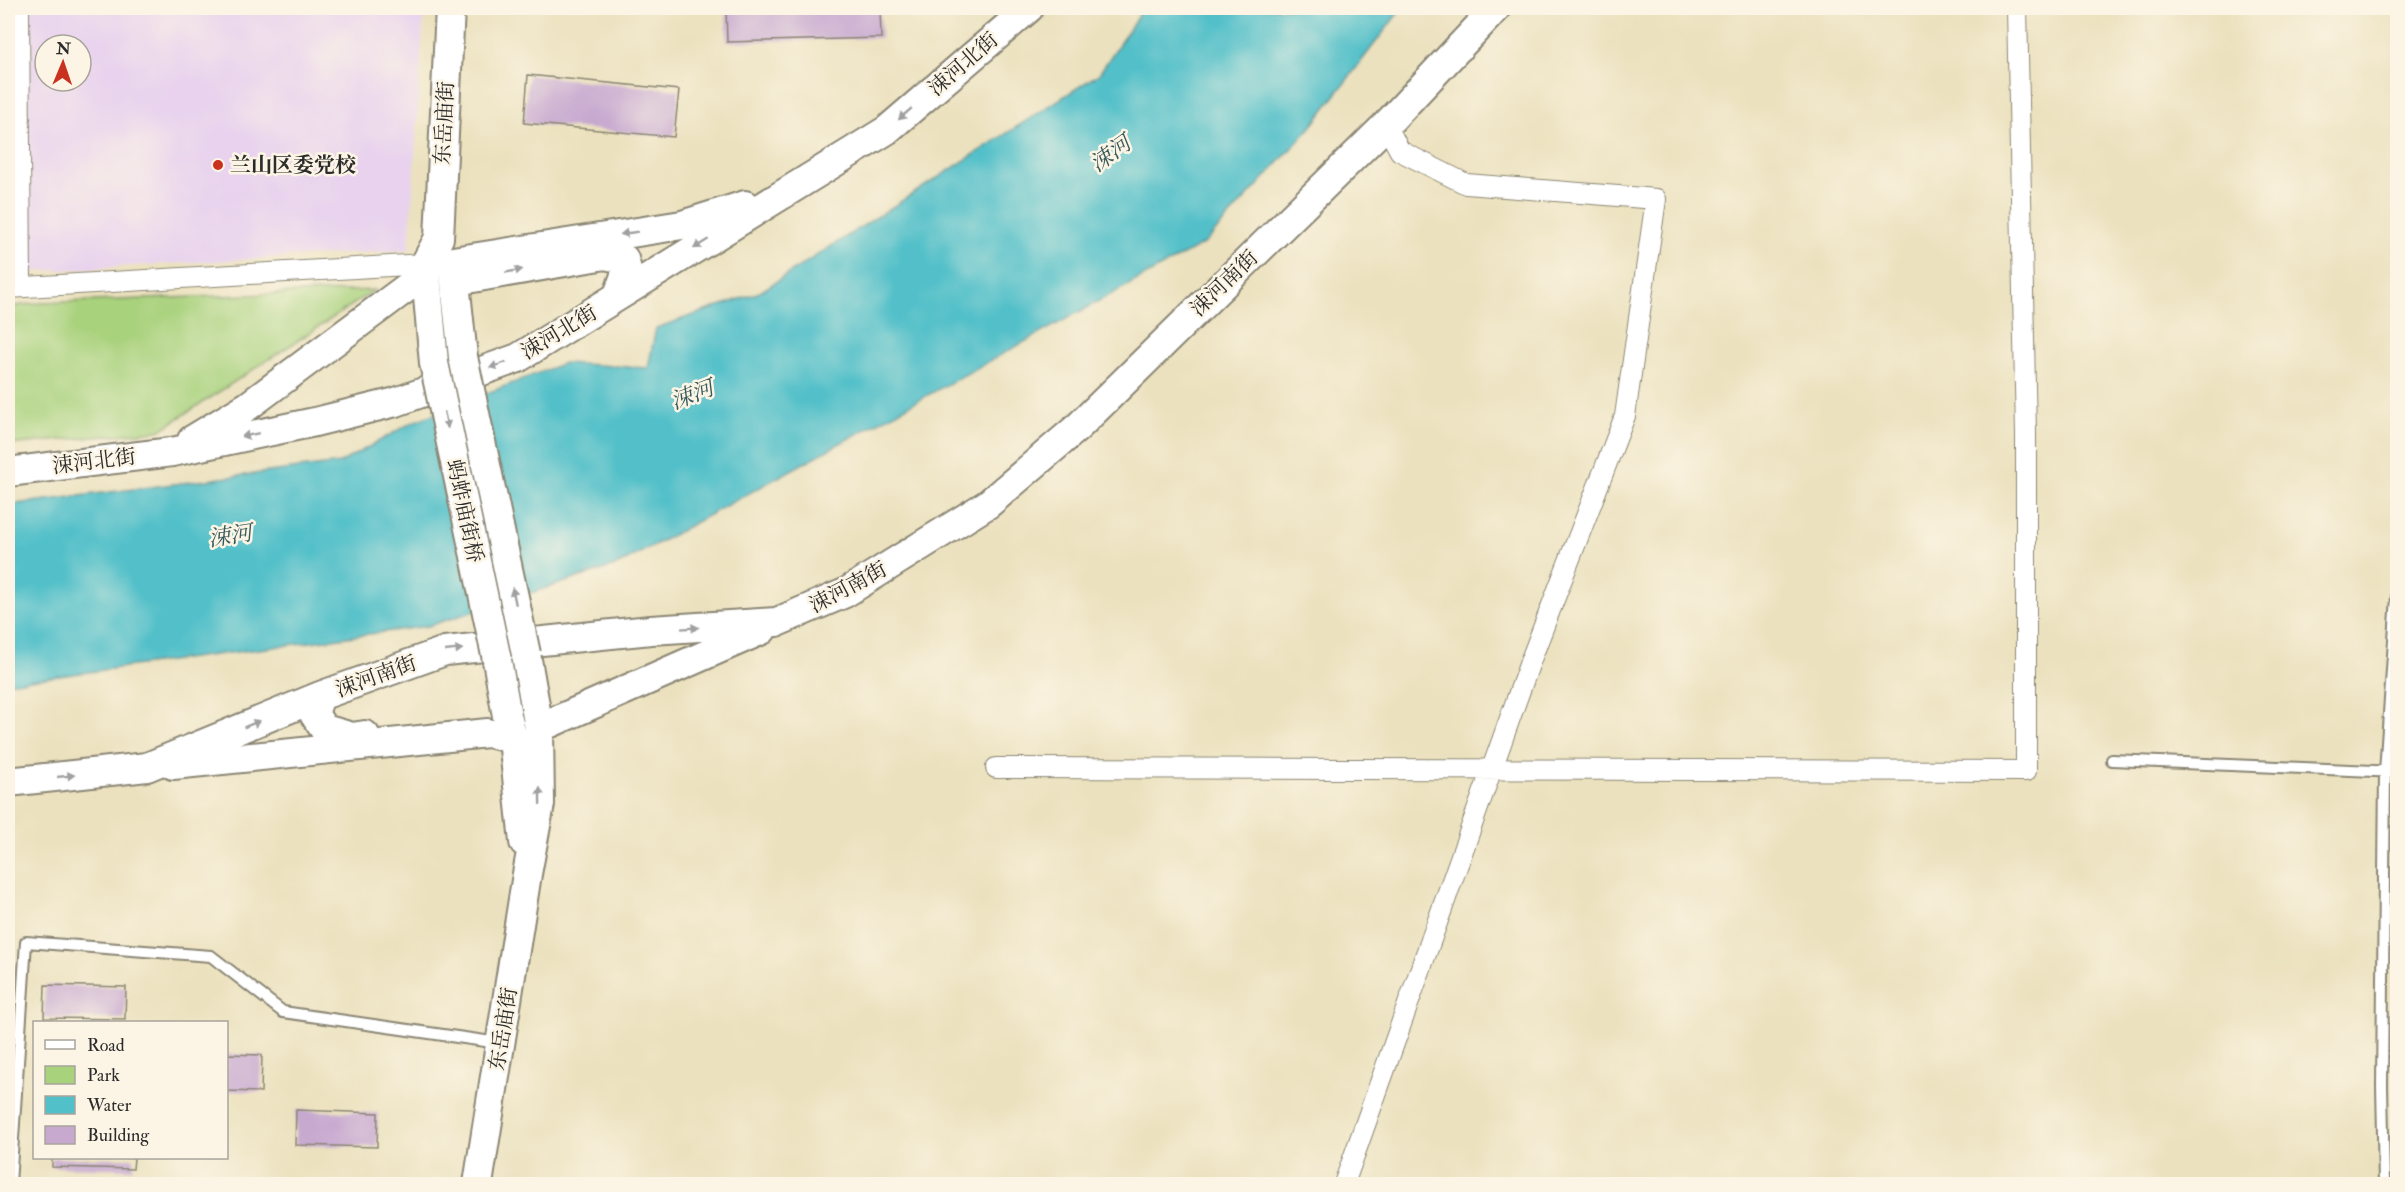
<svg xmlns="http://www.w3.org/2000/svg" width="2405" height="1192" font-family="'IM FELL Double Pica','Noto Serif SC',serif">
	<rect width="100%" height="100%" fill="#fcf5e5"/>
	<filter id="ink" filterUnits="userSpaceOnUse"><feTurbulence type="fractalNoise" baseFrequency=".0167" numOctaves="2"/><feDisplacementMap in="SourceGraphic" scale="12" xChannelSelector="R" yChannelSelector="G"/><feConvolveMatrix kernelMatrix="1 2 1 2 8 2 1 2 1" color-interpolation-filters="sRGB"/></filter>
	<filter id="wash" filterUnits="userSpaceOnUse"><feTurbulence type="fractalNoise" baseFrequency=".008" numOctaves="4" result="noise"/><feDisplacementMap in="SourceGraphic" scale="24" xChannelSelector="R" yChannelSelector="G"/><feGaussianBlur stdDeviation="1.35" result="paint"/><feColorMatrix in="noise" values="0 0 0 0 0 0 0 0 0 0 0 0 0 0 0 0 0 1.4 0 .05"/><feComposite in="paint" operator="in"/></filter>
	<g filter="url(#wash)">
		<rect width="100%" height="100%" fill="#ebe1be"/>
		<path fill="#e8d2ee" fill-rule="evenodd" d="M19,8h405l-15,242 -386,22zM45,45h36v36h-36z"/>
		<path fill="#a9d27d" stroke="#6a7e54" stroke-width="1.5" d="M375,290l-216,141 -151,14v-138l32,-4z"/>
		<path fill="#52c0c9" stroke="#3e767a" stroke-width="1.5" d="M1141,8h261l-91,119 -106,116 -587,322 -190,61 -420,57v-178l332,-42 73,-41 151,-59 84,5 8,-40 104,-36 339,-218 37,-55z"/>
		<g id="blocks">
			<path fill="#c7a9d0" d="M726,8h154l1,30 -154,4z
				M528,75l151,15 -5,47 -150,-14z
				M45,985l81,2 -1,32 -81,-1z
				M226,1054l36,1 -1,37 -35,-1z
				M296,1110l82,3 -1,34 -82,-2z
				M52,1158h82l-1,11 -81,-2z"/>
		</g>
	</g>
	<g filter="url(#ink)">
		<use href="#blocks" fill-opacity="0" stroke="#8b8674" stroke-width="1.5"/>
		<g fill="none" stroke-linecap="round" stroke-linejoin="round">
			<g stroke="#8b8674" stroke-width="14">
				<path id="lane" d="M2112,760l286,12
					M10,1184l16,-242 185,14 72,56 216,31
					M2384,1184l-2,-98 3,-314 13,-190"/>
			</g>
			<g stroke="#8b8674" stroke-width="22">
				<path id="street" d="M19,8l2,278
					M8,288l417,-24
					M996,768l1030,3v-337l-9,-426
					M1344,1184l186,-522 95,-246 31,-217 -190,-15 -66,-33 -14,-26"/>
			</g>
			<g stroke="#8b8674" stroke-width="32">
				<path id="secondary" d="M453,261l229,-36 63,-20
					M453,264l10,93
					M456,281l149,-26 19,4 3,11 -9,25
					M434,363l-9,-99 14,-26 11,-230
					M192,440l56,-34 177,-132
					M8,472l164,-20 143,-30 81,-20 122,-44 369,-228 142,-122
					M497,660l10,56 6,23 11,103
					M320,696l-6,18 10,15 28,8 13,-2
					M539,728l223,-98
					M173,765l315,-32 25,6
					M8,782l139,-15 173,-71 125,-45 206,-21 126,-8 68,-29 143,-89 90,-77 308,-302 110,-117
					M478,1184l49,-310 13,-70 -1,-76 -13,-74"/>
			</g>
			<use href="#lane" stroke="#fff" stroke-width="10"/>
			<use href="#street" stroke="#fff" stroke-width="20"/>
			<use href="#secondary" stroke="#fff" stroke-width="28"/>
			<g stroke="#8b8674" stroke-width="32" stroke-linecap="butt">
				<path id="secondary-bridge" d="M463,357l63,297
					M434,363l63,297"/>
			</g>
			<use href="#secondary-bridge" stroke="#fff" stroke-width="28"/>
		</g>
		<defs><path id="oneway-solid" d="M-6-.8H1V-3.2L6.5 0L1 3.2V.8H-6Z" transform="scale(1.5)"/></defs>
		<g fill="#a0a0a0">
			<use href="#oneway-solid" transform="translate(905 114) rotate(139)"/>
			<use href="#oneway-solid" transform="translate(629 233) rotate(171)"/>
			<use href="#oneway-solid" transform="translate(701 244) rotate(148)"/>
			<use href="#oneway-solid" transform="translate(514 271) rotate(-10)"/>
			<use href="#oneway-solid" transform="translate(498 365) rotate(160)"/>
			<use href="#oneway-solid" transform="translate(446 420) rotate(78)"/>
			<use href="#oneway-solid" transform="translate(250 435) rotate(168)"/>
			<use href="#oneway-solid" transform="translate(514 596) rotate(-102)"/>
			<use href="#oneway-solid" transform="translate(690 628) rotate(-4)"/>
			<use href="#oneway-solid" transform="translate(454 650) rotate(-6)"/>
			<use href="#oneway-solid" transform="translate(252 724) rotate(-22)"/>
			<use href="#oneway-solid" transform="translate(66 776) rotate(-6)"/>
			<use href="#oneway-solid" transform="translate(540 796) rotate(-91)"/>
		</g>
	</g>
	<circle fill="#c8321e" stroke="#fcf5e5" stroke-width="2" cx="218" cy="165" r="6"/>
	<g text-anchor="middle" stroke-width="5" stroke-linejoin="round" paint-order="stroke">
		<g font-size="21" fill="#2b2b2b" stroke="#fcf5e5">
			<text transform="translate(963 64) rotate(-41)" y="7">涑河北街</text>
			<text transform="translate(444 123) rotate(-87)" y="7">东岳庙街</text>
			<text transform="translate(1224 283) rotate(-44)" y="7">涑河南街</text>
			<text transform="translate(559 332) rotate(-31)" y="7">涑河北街</text>
			<text transform="translate(94 461) rotate(-7)" y="7">涑河北街</text>
			<text transform="translate(465 511) rotate(78)" y="7">蚂蚱庙街桥</text>
			<text transform="translate(848 587) rotate(-28)" y="7">涑河南街</text>
			<text transform="translate(376 676) rotate(-20)" y="7">涑河南街</text>
			<text transform="translate(503 1029) rotate(-81)" y="7">东岳庙街</text>
		</g>
		<g font-size="21" font-weight="bold" fill="#2b2b2b" stroke="#fcf5e5" text-anchor="start">
			<text x="230" y="172">兰山区委党校</text>
		</g>
		<g font-size="22" font-style="italic" fill="#37585a" stroke="#fcf5e5">
			<text transform="translate(1110 153) rotate(-36)" y="8">涑河</text>
			<text transform="translate(692 394) rotate(-21)" y="8">涑河</text>
			<text transform="translate(230 535) rotate(-9)" y="8">涑河</text>
		</g>
	</g>
	<rect width="2405" height="1192" fill="none" stroke="#fcf5e5" stroke-width="30"/>
	<rect x="33" y="1021" width="195" height="138" fill="#fcf5e5" stroke="#a8a49b" stroke-width="1.5"/>
	<rect x="45" y="1040" width="30" height="9" fill="#ffffff" stroke="#a8a49b" stroke-width="1.5"/>
	<text x="87" y="1051" font-size="18" fill="#2b2b2b">Road</text>
	<rect x="45" y="1066" width="30" height="18" fill="#a9d27d" stroke="#a8a49b" stroke-width="1.5"/>
	<text x="87" y="1081" font-size="18" fill="#2b2b2b">Park</text>
	<rect x="45" y="1096" width="30" height="18" fill="#52c0c9" stroke="#a8a49b" stroke-width="1.5"/>
	<text x="87" y="1111" font-size="18" fill="#2b2b2b">Water</text>
	<rect x="45" y="1126" width="30" height="18" fill="#c7a9d0" stroke="#a8a49b" stroke-width="1.5"/>
	<text x="87" y="1141" font-size="18" fill="#2b2b2b">Building</text>
	<g transform="translate(63 63) rotate(2)"><circle r="28" fill="#fcf5e5" stroke="#a8a49b" stroke-width="1.5"/>
	<path d="M0-4.5L10 22L0 15L-10 22Z" fill="#c8321e"/>
	<text y="-9" font-size="16" font-weight="bold" text-anchor="middle" fill="#2b2b2b">N</text>
	</g>
</svg>
